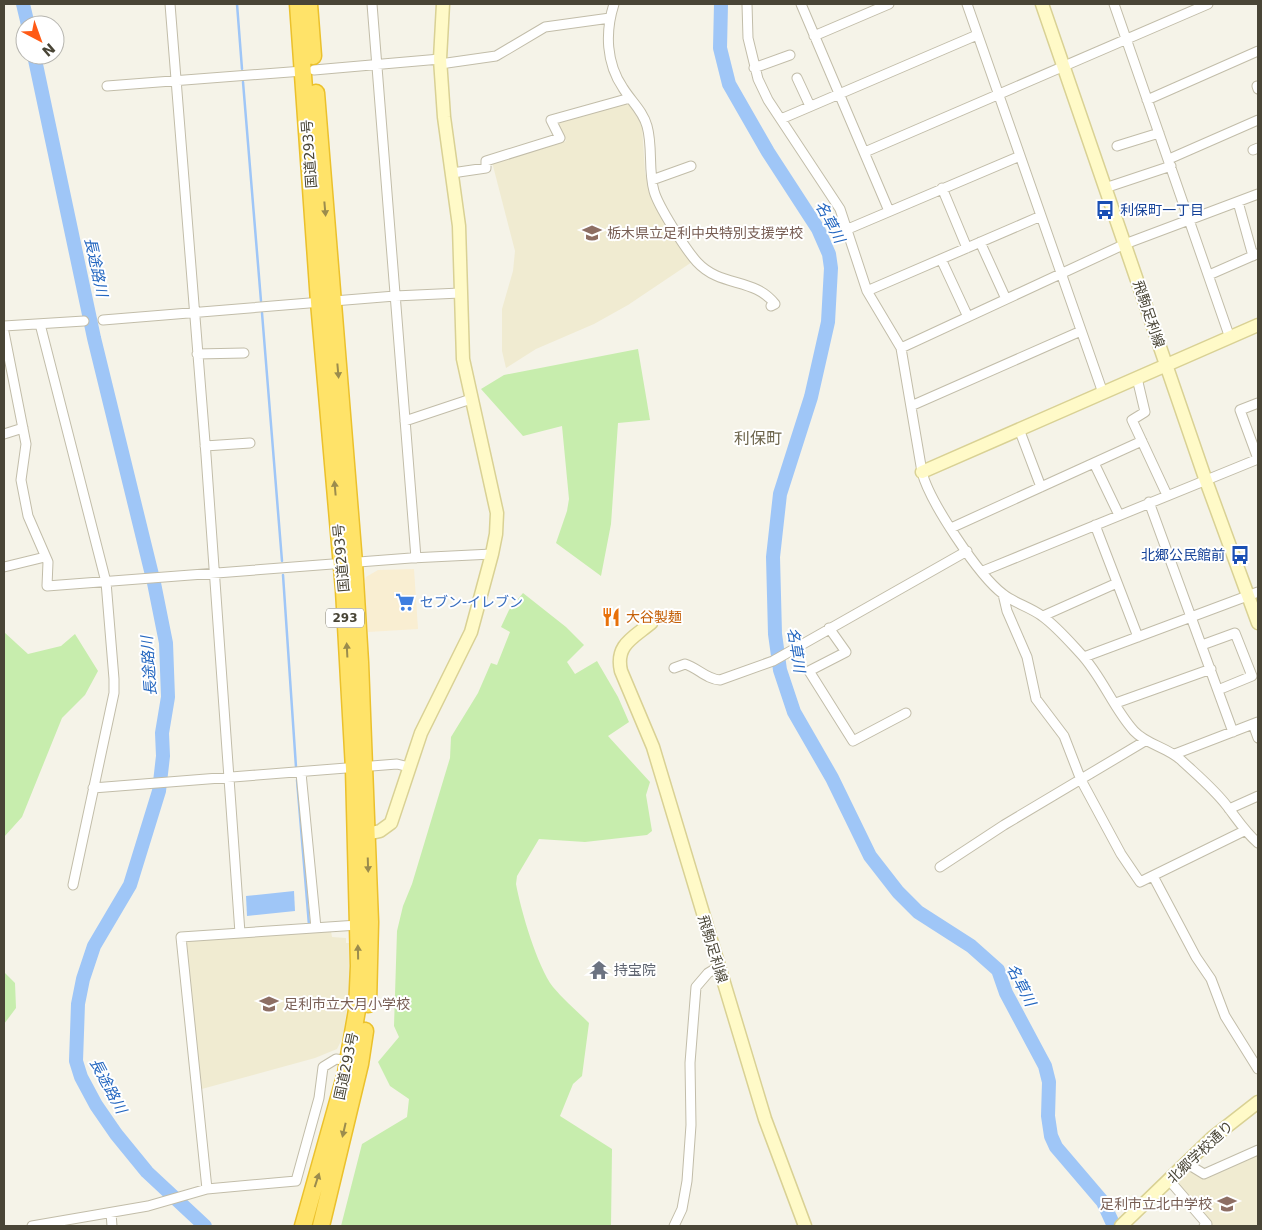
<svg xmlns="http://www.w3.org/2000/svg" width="1262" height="1230" font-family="'DejaVu Sans','Noto Sans JP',sans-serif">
	<rect width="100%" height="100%" fill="#f5f3e8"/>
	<path fill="#f9eed2" d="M414,569l4,60 -50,3 -5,-44 3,-11 12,-7z"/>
	<path fill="#f0ebd1" d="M628,103l14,22 3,47 4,16 43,74 -64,43 -34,19 -58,25 -30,19 -4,-17v-42l11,-38 2,-20 -23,-89 74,-21 -8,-18z
		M331,931l1,6 14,1v5h4v43l-5,37 -2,14 -6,12 -22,9 -117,32 -12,-150z
		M1258,1153v73h-46l-35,-44 12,-12 15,7z"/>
	<path fill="#c7edad" d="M638,349l12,71 -32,3 -7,101 -10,52 -45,-33 11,-32 2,-12 -7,-73 -39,10 -42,-47 23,-14z
		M523,593l43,34 18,18 -17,17 8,12 22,-13 21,36 11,25 -21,14 42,46 -4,13 6,36 -5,4 -62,7 -46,-3 -22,37 -1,8c5,27 21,82 37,103 11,13 24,24 36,36l-7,53 -9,8 -13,32 52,33 -1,77h-270l21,-82 45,-27 2,-18 -19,-13 -12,-24 21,-25 -5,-11 3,-95 6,-25 9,-22 38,-126 1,-21 27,-44 13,-30 6,2 13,-33 -9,-5 8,-17z
		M4,632l24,22 33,-8 14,-12 23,37 -13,24 -23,23 -40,99 -18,20z
		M4,972l11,11 1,25 -12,16z"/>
	<path fill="#9fc6f7" d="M294,891l1,20 -48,5 -1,-20z"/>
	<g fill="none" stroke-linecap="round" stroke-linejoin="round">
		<path stroke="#9fc6f7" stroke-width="2.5" d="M237,4l5,65
			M243,82l18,219
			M262,313l20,248
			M283,575l13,192
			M297,780l12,145"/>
		<path stroke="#9fc6f7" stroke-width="14" d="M23,4l5,21
			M721,4l-1,44 9,36 39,68 50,77 11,25 2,14 -3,54 -17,75 -31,97 -7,63 2,77 5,36 14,42 38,66 38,78 28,36 20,20 53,34 27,24 8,23 39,73 4,16 -1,34 3,20 5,11 47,55 11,24
			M34,55l60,283 60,245 12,60 2,54 -6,36 1,23 -4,35 -29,94 -36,61 -11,33 -5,25 -2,57 5,16 15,28 20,29 31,38 58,54"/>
		<g stroke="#c2bda9" stroke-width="11">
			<path id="street" d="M170,4l36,451 34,478
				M372,4l44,554
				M614,4c-9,28 -8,59 9,84 8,13 20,23 24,38 6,21 1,44 7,65 4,15 32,59 43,71 24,26 57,15 78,42l-4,2
				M747,4l1,34 10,41 10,21 72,109 27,82 34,57 21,124c7,29 57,104 81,122 11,9 27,13 39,22 14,10 26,24 38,37 22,23 33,55 54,78 13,14 33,16 47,29 16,15 33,29 46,46 10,13 18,26 31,37
				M801,4l88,207
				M967,4l136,389
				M1114,4l116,334
				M814,36l75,-32
				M440,64l56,-8 49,-29 65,-9
				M754,68l36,-13
				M314,70l126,-11
				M797,78l13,28
				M107,86l196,-15
				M1257,86l1,3
				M1147,100l111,-49
				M781,119l196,-84
				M1117,146l42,-13
				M1253,150l5,-2
				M865,152l343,-148
				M1169,159l89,-39
				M452,173l34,-5v-7l74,-23 -9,-18 79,-22
				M652,180l39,-14
				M942,188l25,60
				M1105,188l66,-22
				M1238,202l15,54
				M848,229l172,-73
				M980,242l26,57
				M941,259l27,58
				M1209,275l48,-21
				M867,291l174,-75
				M103,320l292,-24 65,-3
				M40,324l66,258 8,97v14l-41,192
				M4,326l80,-5
				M4,332l22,112 -5,36 7,36 20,46 -1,24 364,-28 81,-4
				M901,348l224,-104 133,-50
				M197,354l47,-1
				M1137,378l8,34 -13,8 35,75
				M1258,403l-18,7 18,49
				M911,406l170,-75
				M405,421l66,-22
				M1019,429l22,58
				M4,434l19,-6
				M205,446l45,-3
				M1094,463l25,52
				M1149,502l84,230
				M1095,525l43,112
				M951,528l191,-87
				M4,567l41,-10
				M983,571l275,-112
				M1003,594l4,17 20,46 9,42 28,37 17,44 40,74 19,28 104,-51
				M1043,616l74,-33
				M829,628l17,24 -37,19 44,70 53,-28
				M1202,645l33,-12 17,43 -34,14
				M1084,657l174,-65
				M674,668l11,-4c13,4 21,15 35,16l53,-19 194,-110
				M1116,703l95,-34
				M1253,724l5,14
				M1175,754l83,-32
				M301,773l15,155
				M93,788l304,-24 12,3
				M1229,809l29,-13
				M940,867l64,-42 141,-84
				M1153,876l43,81 15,22 14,37 33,53
				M1186,1163l18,11 54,-24
				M1169,1180l38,44 -3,2
				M207,1189l-26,-252 177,-12
				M111,1213l1,13
				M32,1226l116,-20 59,-17 89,-8 23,-83 4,-31 13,-8 14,2
				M674,1226l8,-17 5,-28 4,-56 -1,-62 6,-76 12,-14 10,-6"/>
		</g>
		<g stroke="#d9d194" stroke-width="15">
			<path id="secondary" d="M1042,4l163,474 53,145
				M922,472l336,-147
				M651,623c-18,15 -36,22 -30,48l32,76 112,372 40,107
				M367,834l13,-3 11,-8 30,-90 50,-101 21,-78 4,-20 1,-21 -34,-154 -4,-133 -15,-109 -4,-58 3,-55
				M1121,1226l91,-88 46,-36"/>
		</g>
		<g stroke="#ebc12c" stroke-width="19">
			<path id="highway" d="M298,4l21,298 25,288 10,179 5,197 -2,44 -11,63 -43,153
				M309,4l4,52
				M316,93l38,470 6,99 10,260 -2,82
				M321,1226l39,-162 5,-33"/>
		</g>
		<use href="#street" stroke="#fff" stroke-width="9"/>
		<use href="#secondary" stroke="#fffac8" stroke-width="12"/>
		<use href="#highway" stroke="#ffe369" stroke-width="16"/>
	</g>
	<defs><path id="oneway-solid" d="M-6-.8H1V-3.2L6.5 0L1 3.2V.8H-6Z" transform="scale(1.25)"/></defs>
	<g fill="#9b8c4d">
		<use href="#oneway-solid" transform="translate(325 209) rotate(85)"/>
		<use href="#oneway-solid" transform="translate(338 371) rotate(85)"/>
		<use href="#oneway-solid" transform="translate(335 488) rotate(-95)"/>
		<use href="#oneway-solid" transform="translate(347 650) rotate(-93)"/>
		<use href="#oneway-solid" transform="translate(368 865) rotate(88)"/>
		<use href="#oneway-solid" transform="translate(358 952) rotate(-91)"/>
		<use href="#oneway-solid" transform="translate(344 1130) rotate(103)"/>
		<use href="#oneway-solid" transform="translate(317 1180) rotate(-72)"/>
	</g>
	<defs>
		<g id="bus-bare" transform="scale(1.5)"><path d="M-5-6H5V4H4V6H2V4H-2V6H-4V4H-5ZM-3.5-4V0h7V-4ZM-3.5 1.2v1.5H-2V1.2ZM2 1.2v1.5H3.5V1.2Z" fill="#1a4fb4" stroke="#fff" stroke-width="2.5" paint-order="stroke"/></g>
		<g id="school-bare" transform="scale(1.5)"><path d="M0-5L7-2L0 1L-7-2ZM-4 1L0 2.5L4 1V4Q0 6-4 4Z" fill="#8d6e63" stroke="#fff" stroke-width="2.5" paint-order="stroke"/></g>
		<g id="supermarket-bare" transform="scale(1.5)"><path d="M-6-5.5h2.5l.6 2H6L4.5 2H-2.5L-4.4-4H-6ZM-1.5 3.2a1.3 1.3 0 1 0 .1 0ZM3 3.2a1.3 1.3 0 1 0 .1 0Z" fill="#3f7fe0" stroke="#fff" stroke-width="2.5" paint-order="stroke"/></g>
		<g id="restaurant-bare" transform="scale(1.5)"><path d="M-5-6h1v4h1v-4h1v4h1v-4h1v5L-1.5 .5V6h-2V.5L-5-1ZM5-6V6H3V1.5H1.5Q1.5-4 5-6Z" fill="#e8710a" stroke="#fff" stroke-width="2.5" paint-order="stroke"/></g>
		<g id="temple-bare" transform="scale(1.5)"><path d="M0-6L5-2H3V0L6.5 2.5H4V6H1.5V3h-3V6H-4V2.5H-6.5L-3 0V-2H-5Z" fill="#6b7280" stroke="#fff" stroke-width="2.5" paint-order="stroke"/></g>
	</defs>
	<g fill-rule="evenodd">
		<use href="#bus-bare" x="1105" y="210"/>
		<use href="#school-bare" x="592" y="233"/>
		<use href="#bus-bare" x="1240" y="555"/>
		<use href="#supermarket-bare" x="405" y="602"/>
		<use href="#restaurant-bare" x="611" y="617"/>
		<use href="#temple-bare" x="599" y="970"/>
		<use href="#school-bare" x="269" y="1004"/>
		<use href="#school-bare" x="1227" y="1204"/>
	</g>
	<g text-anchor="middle" stroke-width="4" stroke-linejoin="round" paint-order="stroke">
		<rect fill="#fff" stroke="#807d72" stroke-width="1" x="326" y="608.5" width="38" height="19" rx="4"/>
		<g font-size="12" font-weight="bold" fill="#494536">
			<text x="345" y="622">293</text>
		</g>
		<g font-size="14" fill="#494536" stroke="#fff">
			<text transform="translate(309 154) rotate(-94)" y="5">国道293号</text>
			<text transform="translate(1149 314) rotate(71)" y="5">飛駒足利線</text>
			<text transform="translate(341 558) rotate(-95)" y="5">国道293号</text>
			<text transform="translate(713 949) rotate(73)" y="5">飛駒足利線</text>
			<text transform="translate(346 1066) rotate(-78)" y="5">国道293号</text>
			<text transform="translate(1200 1152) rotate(-43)" y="5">北郷学校通り</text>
		</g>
		<g font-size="14" fill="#164399" stroke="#fff" text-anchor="start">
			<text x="1120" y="215">利保町一丁目</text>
			<text x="1225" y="560" text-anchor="end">北郷公民館前</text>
		</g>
		<g font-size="14" fill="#785e54" stroke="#fff" text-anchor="start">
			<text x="607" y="238">栃木県立足利中央特別支援学校</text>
			<text x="284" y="1009">足利市立大月小学校</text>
			<text x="1212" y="1209" text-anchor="end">足利市立北中学校</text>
		</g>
		<g font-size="14" fill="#366cbe" stroke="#fff" text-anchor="start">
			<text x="420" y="607">セブン-イレブン</text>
		</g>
		<g font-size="14" fill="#c56008" stroke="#fff" text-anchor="start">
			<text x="626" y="622">大谷製麺</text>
		</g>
		<g font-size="14" fill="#5b616d" stroke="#fff" text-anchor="start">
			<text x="614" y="975">持宝院</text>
		</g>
		<g font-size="15" font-style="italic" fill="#2467c0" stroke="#fff">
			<text transform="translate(830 222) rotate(62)" y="5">名草川</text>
			<text transform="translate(96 267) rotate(78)" y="5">長途路川</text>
			<text transform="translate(796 650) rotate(81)" y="5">名草川</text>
			<text transform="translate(149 666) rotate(-94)" y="5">長途路川</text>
			<text transform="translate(1021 985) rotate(63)" y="5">名草川</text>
			<text transform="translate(108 1086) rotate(62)" y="5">長途路川</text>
		</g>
		<g font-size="16" fill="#6d654c" stroke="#fff">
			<text x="758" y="444">利保町</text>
		</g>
	</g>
	<rect width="1262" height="1230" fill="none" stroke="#494536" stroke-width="10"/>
	<g transform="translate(40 40) rotate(139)"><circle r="24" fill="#ffffff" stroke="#b6b5af"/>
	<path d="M0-4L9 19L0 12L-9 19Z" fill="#ff5a15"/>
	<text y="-8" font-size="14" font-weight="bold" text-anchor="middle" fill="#494536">N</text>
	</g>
</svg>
